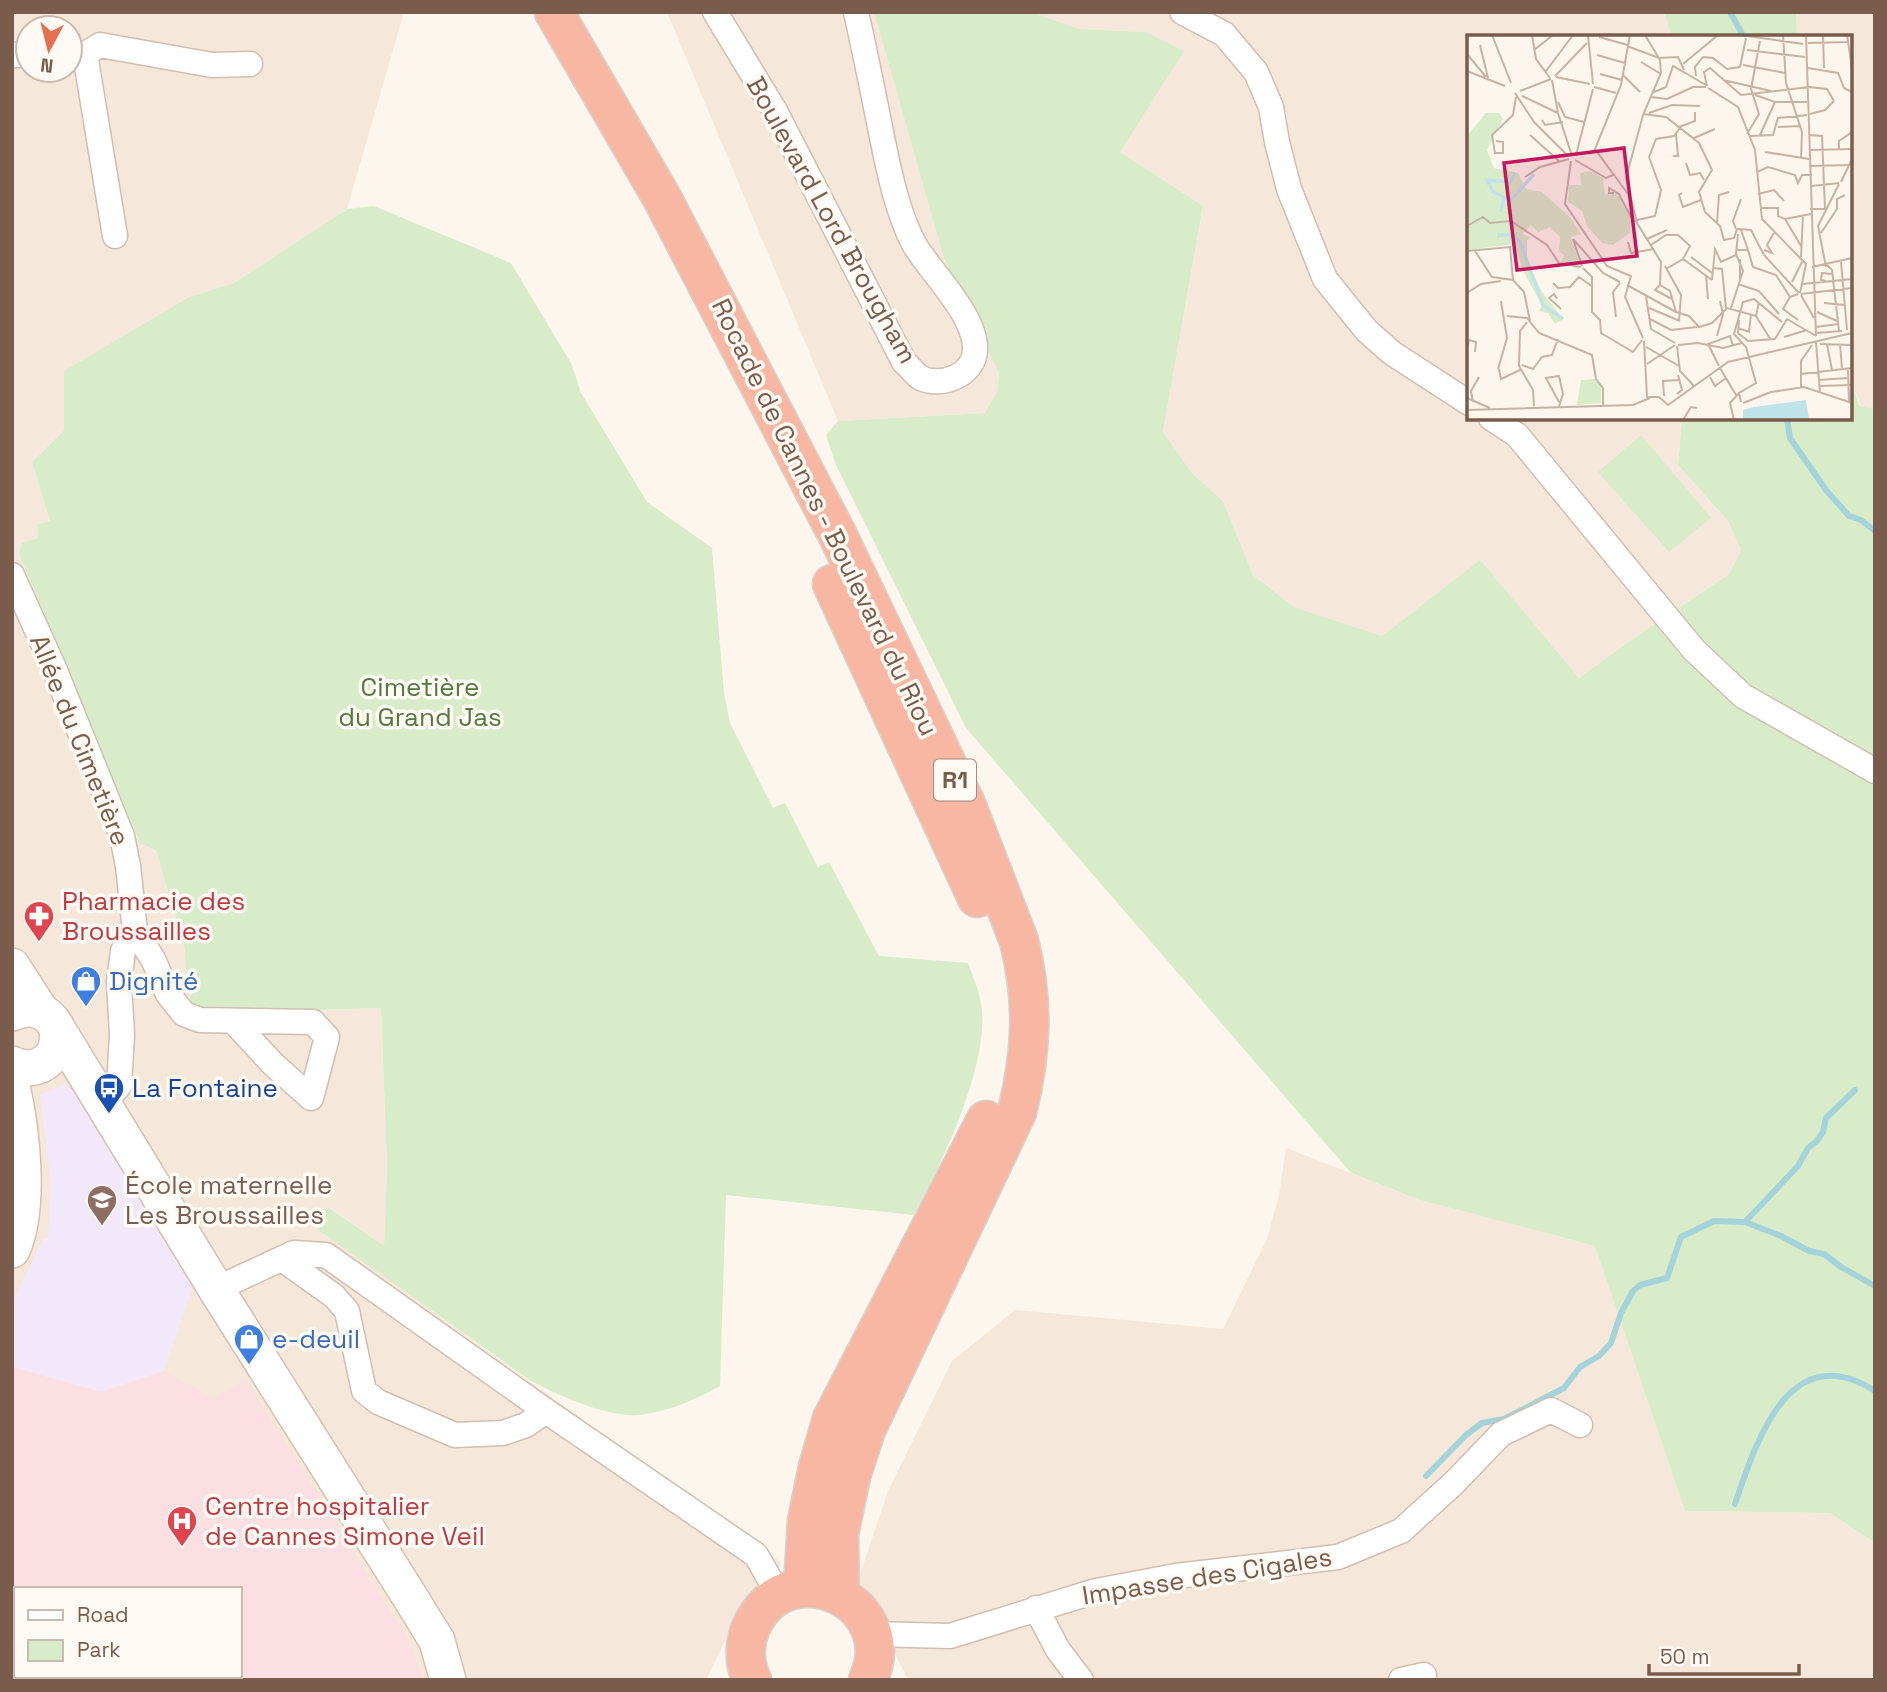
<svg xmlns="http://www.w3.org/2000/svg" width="1887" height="1692" font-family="'Space Grotesk',sans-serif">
	<rect width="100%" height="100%" fill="#fdf6ec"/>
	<path fill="#f5e8da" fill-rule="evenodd" d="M12,12h392l-57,197 -113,74 -45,14 -124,74 -1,59 -32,32 18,59 -12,3 1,14 66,224 35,82 16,6 29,99 1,33 8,32 187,-6 6,159 -3,79 -55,-39 -11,22 464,334 -51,65 -25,52h-694zM28,28h42v42h-42zM16,1589h224v87h-224z
		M667,12h207l70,247 55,114 -2,20 -12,20 -147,8z
		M1032,12h632l8,25h-203v381h213l-4,47 50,56 13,29 -12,24 -88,59 -62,45 -99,-117 -98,75 -88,-29 -41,-32 -30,-74 -31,-28 -29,-41 40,-225 -83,-55 26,-120 -67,-3z
		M1796,12h79v397l-14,-3 -11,-24v-345h-53z
		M1286,1148l134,52 175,46 90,265 145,2 45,30v137h-967l-50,-100 30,-89 64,-130 63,-51 208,19 44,-90 12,-44z"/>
	<path fill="#f3e8fa" d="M66,1083l12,14 115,189 -29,85 -63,21 -89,-25v-64l31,-65h5l3,-56 -11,-87z"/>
	<path fill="#fbdfe3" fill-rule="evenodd" d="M12,1367l89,25 63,-21 50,27 32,-19 161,259 17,42h-412zM16,1589h224v87h-224z"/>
	<path fill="#d8ecc9" d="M874,12h158l47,17 67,3 38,19 -64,101 83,54 -40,226 29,41 31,28 30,74 41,32 88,29 98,-76 99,118 62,-45 88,-59 12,-24 -13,-29 -50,-56 4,-47h168v-36l10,24 15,3v1134l-45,-30 -145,-2 -90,-265 -175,-46 -69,-27 -385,-445 -130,-263 -10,-30 12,-14 147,-8 12,-21 2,-19 -55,-114z
		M1664,12h132l1,25h-125z
		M374,206l137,57 61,102 9,28 66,109 65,46 12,145 6,30 43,85 12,-5 33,64 11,-5 50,94 89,7c4,11 9,23 12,35 14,57 -38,167 -66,217l-188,-20 -6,191c-25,14 -53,26 -81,29 -31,3 -81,-20 -108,-34l-214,-152 11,-22 56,39 3,-79 -6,-159 -187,6 -8,-32 -1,-33 -29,-99 -16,-6 -121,-291 3,-10 16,-5 -1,-14 13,-3 -18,-59 32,-32v-59l125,-74 45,-14 113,-74z
		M1641,435l70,83 -42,34 -71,-80z"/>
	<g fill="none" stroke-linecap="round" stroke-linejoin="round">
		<path stroke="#a5d3da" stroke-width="6" d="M1730,12l14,25
			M1787,418l3,20 36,52 23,26 12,4 14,11
			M1745,1222l36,14 28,15 15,3 17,13 34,19
			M1426,1476l40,-41 16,-12 22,-4 60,-31 16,-21 19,-11 12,-13 10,-30 12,-22 7,-6 27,-7 14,-41 33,-16 31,1 53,-56 10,-18 9,-7 6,-9 3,-14 29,-28
			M1735,1504c21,-62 54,-168 140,-113"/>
		<g stroke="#d1beb0" stroke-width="27">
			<path id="street" d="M715,12l60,99 129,251c5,4 10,11 15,15 21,12 57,-2 56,-29 0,-34 -44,-75 -61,-104 -17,-32 -26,-77 -33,-112 -8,-40 -16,-80 -25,-120
				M1182,12l42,22 32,38 15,35 6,35 12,47 36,90 42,52 25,22 77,50
				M85,54l15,-9 112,20 38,-1
				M12,55h16
				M70,55l15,-1 30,182
				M1491,418l26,17 177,215 49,46 132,75
				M12,575l42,93 68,168 6,30 7,65 18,28 15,35 16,20 16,6 113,2 14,15 -16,61 -38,-34 -40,-43
				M103,1103l16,-17 3,-51 -3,-53 4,-31 12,-20
				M282,1259l52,37 13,15 17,80 14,11 77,33 48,-2 23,-8 20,-14
				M216,1289l78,-36 32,2 220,156 210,144 16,28 2,16
				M1036,1608l22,42 23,30
				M872,1634l78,2 146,-45 80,-15 162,-19 63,-26 53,-48 47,-49 50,-24 29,15
				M1401,1680l23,-5"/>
		</g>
		<g stroke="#d6c0b0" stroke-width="38">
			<path id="secondary" d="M12,966l29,45
				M12,1013c16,-7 29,-5 40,7l164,269 199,316 22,36 11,39
				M12,1064c27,13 52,-9 44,-38
				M12,1086c10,44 19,122 0,164"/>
		</g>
		<g stroke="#dad1cd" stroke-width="41">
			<path id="highway" d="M554,12l108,186 176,338 128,268 53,137c15,59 13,111 -2,171l-151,318 -15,46 -12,58 1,61
				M832,584l145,314
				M803,1588l4,-67 11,-54 14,-48 154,-299
				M752,1680c-9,-18 -8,-40 1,-57 39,-74 150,-19 115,57"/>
		</g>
		<use href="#street" stroke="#fff" stroke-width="24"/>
		<use href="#secondary" stroke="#fff" stroke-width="35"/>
		<use href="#highway" stroke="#f7b7a3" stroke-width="38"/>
	</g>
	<defs>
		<g id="pharmacy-pin" transform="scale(1.575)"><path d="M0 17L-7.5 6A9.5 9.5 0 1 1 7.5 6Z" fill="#e0444e" stroke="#fffaf3"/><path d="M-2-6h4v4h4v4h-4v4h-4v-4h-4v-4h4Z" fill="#fff"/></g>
		<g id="shop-pin" transform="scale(1.575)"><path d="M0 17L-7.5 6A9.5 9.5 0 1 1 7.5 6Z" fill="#3f7fe0" stroke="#fffaf3"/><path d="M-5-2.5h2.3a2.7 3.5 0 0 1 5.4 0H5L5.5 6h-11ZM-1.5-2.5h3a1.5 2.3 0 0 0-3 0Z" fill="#fff"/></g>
		<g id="bus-pin" transform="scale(1.575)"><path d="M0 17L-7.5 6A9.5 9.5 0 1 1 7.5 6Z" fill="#1a4fb4" stroke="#fffaf3"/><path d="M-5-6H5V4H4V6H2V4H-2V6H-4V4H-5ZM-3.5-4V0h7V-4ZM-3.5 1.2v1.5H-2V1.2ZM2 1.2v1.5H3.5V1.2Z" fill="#fff"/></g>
		<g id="school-pin" transform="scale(1.575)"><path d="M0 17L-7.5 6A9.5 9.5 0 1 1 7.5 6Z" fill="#8d6e63" stroke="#fffaf3"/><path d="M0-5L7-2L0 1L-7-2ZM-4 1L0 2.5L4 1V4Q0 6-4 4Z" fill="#fff"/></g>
		<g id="hospital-pin" transform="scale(1.575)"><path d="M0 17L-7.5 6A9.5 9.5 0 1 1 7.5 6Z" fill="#e0444e" stroke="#fffaf3"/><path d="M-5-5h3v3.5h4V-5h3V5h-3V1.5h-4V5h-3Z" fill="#fff"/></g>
	</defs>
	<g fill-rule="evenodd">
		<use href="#pharmacy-pin" x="39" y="916"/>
		<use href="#shop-pin" x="86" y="981"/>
		<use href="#bus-pin" x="109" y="1088"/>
		<use href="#school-pin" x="102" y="1200"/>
		<use href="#shop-pin" x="249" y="1339"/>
		<use href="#hospital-pin" x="182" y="1521"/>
	</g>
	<g text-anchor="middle" stroke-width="7" stroke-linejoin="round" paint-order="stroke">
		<rect fill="#fffaf3" stroke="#a28b7f" stroke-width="2" x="934" y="759.5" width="42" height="41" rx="5"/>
		<g font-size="24" font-weight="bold" fill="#7a5c4d">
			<text x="955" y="788">R1</text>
		</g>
		<g font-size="26" fill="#7a5c4d" stroke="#fffaf3">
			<text transform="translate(832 220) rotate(61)" y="9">Boulevard Lord Brougham</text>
			<text transform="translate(825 517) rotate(64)" y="9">Rocade de Cannes - Boulevard du Riou</text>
			<text transform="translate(80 740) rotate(68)" y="9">Allée du Cimetière</text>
			<text transform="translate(1207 1576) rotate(-9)" y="9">Impasse des Cigales</text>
		</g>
		<g font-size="26" fill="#537a41" stroke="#fffaf3">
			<text x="420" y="696">Cimetière<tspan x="420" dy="30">du Grand Jas</tspan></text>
		</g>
		<g font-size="26" fill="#be3a42" stroke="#fffaf3" text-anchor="start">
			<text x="62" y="910">Pharmacie des<tspan x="62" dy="30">Broussailles</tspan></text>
			<text x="205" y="1515">Centre hospitalier<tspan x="205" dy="30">de Cannes Simone Veil</tspan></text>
		</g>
		<g font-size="26" fill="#366cbe" stroke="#fffaf3" text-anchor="start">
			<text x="109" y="990">Dignité</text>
			<text x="272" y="1348">e-deuil</text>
		</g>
		<g font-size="26" fill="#164399" stroke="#fffaf3" text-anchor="start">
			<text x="132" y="1097">La Fontaine</text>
		</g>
		<g font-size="26" fill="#785e54" stroke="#fffaf3" text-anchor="start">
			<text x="125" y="1194">École maternelle<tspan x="125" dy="30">Les Broussailles</tspan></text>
		</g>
	</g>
	<g transform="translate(1467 35)">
		<rect width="385" height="385" fill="#fdf6ec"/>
		<path d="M19,78h13l4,6 -16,31 7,18 24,5 8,16 16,3 28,25 11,17 -10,3 9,28 -19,-3 3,-7 -5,-3 1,-15 -10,-10 -12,5 -7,-7 -9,9 10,4 -5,2v20l15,32 21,27 -8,5 -7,-11 -9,-2 3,-6 -19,-34 -8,-27 -48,6v-114zM123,136l17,9h-4l2,14 12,-1 15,28 -2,12 -17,12 -11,-2 -15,-17 -5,-15 -14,-9 1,-17h12l-1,-12zM127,344l7,6v18l-24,2 4,-25z" fill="#d8ecc9"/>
		<path d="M339,365l3,20h-66v-10l11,-3z" fill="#bfe3e8"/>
		<path fill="none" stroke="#bfe3e8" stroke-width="3.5" d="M43,166l24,-27M34,177l3,-15 -11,-5 -6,-12 23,2 5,-9M30,200h15l8,7 23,63 20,14"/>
		<path fill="none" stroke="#c5b3a7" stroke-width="2" d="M25,0l19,48M65,0l4,24 14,19M121,0l5,49M178,0l15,25 1,13 -18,42 -17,63 11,45 24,39 -1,23 10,6 6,21 13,4 10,11 13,-4 15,-15 29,8M274,0l62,9M316,0l3,48 16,49 -1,27M339,0l10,301M356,0l1,33M380,0l5,33M132,2l29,8M341,8l39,-1M13,10l8,33M160,11l32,12 19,-1 6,13M67,15l19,-15M280,15l58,7M0,19l19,23M130,20l28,8M174,27l20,12M216,29l35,-29M276,30l42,8M341,33l30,5 6,15 8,4M0,36l38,15M79,36l27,-36M133,39l22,6M156,40l17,17M88,41l32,-33M229,41l-1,-9 8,-10 10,1 14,11 13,-2 6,-29M89,42l34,7M85,45l6,33M256,45l48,11M240,51l-3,-14 6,-4 31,27 68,-8M127,52l22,6M342,52l18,2 7,12M241,53l30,19 17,43 7,69 44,45 -6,29M53,56l31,-12M48,58l19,29 34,34M185,58l14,-6 7,-21 33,19M288,60l20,7h32M55,61l36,17 13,40M184,62l16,2 26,-12h13M91,67l7,15 19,5M182,78l23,-8 28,1M176,79l23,3 33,26 13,27 -13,22 6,20 15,14 4,14 10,-2 3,-9M343,79l15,-4 9,-9M75,85l3,5 18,-3M212,92l16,-6v-9M311,92l23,-1M280,99l12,-20 -8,-25 9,-48M63,100l29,26M293,100l15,-33M342,100l13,1 3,73h-15M282,101l24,-1 5,-17 29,-3M227,103l21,-9M29,106l7,1v11h-8l-3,-18 21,-20 3,-18M372,114v-8l13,-9M344,115l41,-1M298,117l44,7M109,120l17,-66M206,121h5l-2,-22M182,122l7,-18 18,-3 6,-8M108,125l31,18 7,-3M104,126l-6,43 42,62 24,10 -6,21 18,41M219,128l4,12 10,-2 4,7M342,131l43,-1M290,137l11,-5 27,8 3,8 4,-8h10M58,142l15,-10 29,-8M374,147l11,-23M345,151l27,-3M147,158h-5v-5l10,6 14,27 22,-5 6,-26 -12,-33M215,158l-3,2 4,12 18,-7M161,159l-33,-45 26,-64 9,-50M291,159l16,-4 10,11M293,173h18v8l7,3 16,27M318,184l26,-5M250,188l2,-28 10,-3M0,191l16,-9 7,6 21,-2 36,24 12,18 22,4M269,194l-3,-8 8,-22M270,194l14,1 13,25 35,38M274,195l7,20M354,198l16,-24v-10l8,-4M106,204l30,34 17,9M106,204l9,27M180,204l20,-9M161,207l3,11 23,-4M184,210l15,-10h12l12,11 -7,13 -17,10M270,215h11l5,17 23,8 14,22M297,215l8,3 -5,-8 7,-12M0,216l43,-4 3,33 11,12 6,29M8,216l17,26 21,3M224,222l21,16M334,222l2,-42M216,224l29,21M273,224v22M374,227l6,68M359,229l6,6 7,61M198,231l16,29 -2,26M345,232l40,-9M359,232l-8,-41 21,-42M116,233l9,9v35l8,8 1,13 32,19 9,-12M246,233l9,1 4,40M239,240l2,24M245,245l3,-31 6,13 15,-7M359,246l-5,-1 1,-7 10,1M325,247l11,-22M86,248l5,5 12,-1 9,-10 14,10M271,249l21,7 20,23M336,249l49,-5M160,250l49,27M193,250l-5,5 17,9M0,258l14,-9 20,-3M331,259l-8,3 -7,12 15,11M334,259l51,-6M334,260l13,23M179,261l5,33 24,14M90,264l-3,-5 -5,4 12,11M292,267l-3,14 15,24M357,268l21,2M182,273l31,13M264,273l12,-37 -7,-17 2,-20M350,277l20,9M40,281l20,2 12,15 53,22 4,24 7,9v17M149,282l-3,-25 7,-9M183,284l21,11 26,-3M272,285l-1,13 10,8 27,-2 12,-20 29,17M60,287l-7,9 -1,35 14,24 1,16M349,292l22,-3M271,293l11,4 2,-18M349,298l26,-2M250,301l6,-22 -3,-13M317,302l23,-7M177,306l3,56h12l9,8 60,-43 124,-29M349,307l4,51M353,309l32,1M360,309l5,26M373,309l2,24M211,310l20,-2 25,5 19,-5M210,311l3,25 14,15M179,312l33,19M0,313l2,-8 7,2 -1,10M180,329l28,-19M55,330l11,4 9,-12 10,-2 6,-16M252,331l-11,-22 22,-8 3,10M253,333l16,27M381,333l1,33M31,334l9,-31 -6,-37M32,334l2,10 19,-9M334,339l51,-6M243,342l5,9 11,-8M352,345l29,-2M353,351l32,-1M334,352v-26l11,-16M272,358l17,-10 -10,-36 -12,-13 9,-32 11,-3 28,23M210,359l5,-4 -4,-15M197,361l-1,-15 16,-1M0,363l23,10M6,367l-2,-11 8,-14M276,368l28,-11 33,-5 48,16M92,371l4,-12 -4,-18 -13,2 13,24M0,375l166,-5 17,-7M216,385l8,-13 6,1M267,385l-4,-17 9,-10 2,9"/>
		<path fill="#c2185b" fill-opacity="0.15" stroke="#c2185b" stroke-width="3.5" d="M157,113l13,108 -120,14 -13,-107z"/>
		<rect width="385" height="385" fill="none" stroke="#7a5c4d" stroke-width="3.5"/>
	</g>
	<rect width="1887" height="1692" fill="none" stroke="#7a5c4d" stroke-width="28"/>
	<rect x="14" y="1587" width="228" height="91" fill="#fffaf3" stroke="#cabbb1" stroke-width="2"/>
	<rect x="28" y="1610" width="35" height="10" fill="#ffffff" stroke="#cabbb1" stroke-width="2"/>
	<text x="77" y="1622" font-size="21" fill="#7a5c4d">Road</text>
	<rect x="28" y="1640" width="35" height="21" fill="#d8ecc9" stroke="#cabbb1" stroke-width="2"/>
	<text x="77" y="1657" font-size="21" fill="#7a5c4d">Park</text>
	<g transform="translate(49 49) rotate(187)"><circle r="33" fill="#fffaf3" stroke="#cabbb1" stroke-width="2"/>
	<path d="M0-5L12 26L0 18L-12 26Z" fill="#e76f51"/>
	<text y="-10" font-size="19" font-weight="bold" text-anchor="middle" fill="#7a5c4d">N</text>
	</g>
	<path d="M1649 1664v10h150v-10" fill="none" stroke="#7a5c4d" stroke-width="3.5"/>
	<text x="1660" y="1664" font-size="21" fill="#7a5c4d" stroke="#fffaf3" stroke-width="5" paint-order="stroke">50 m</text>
</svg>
